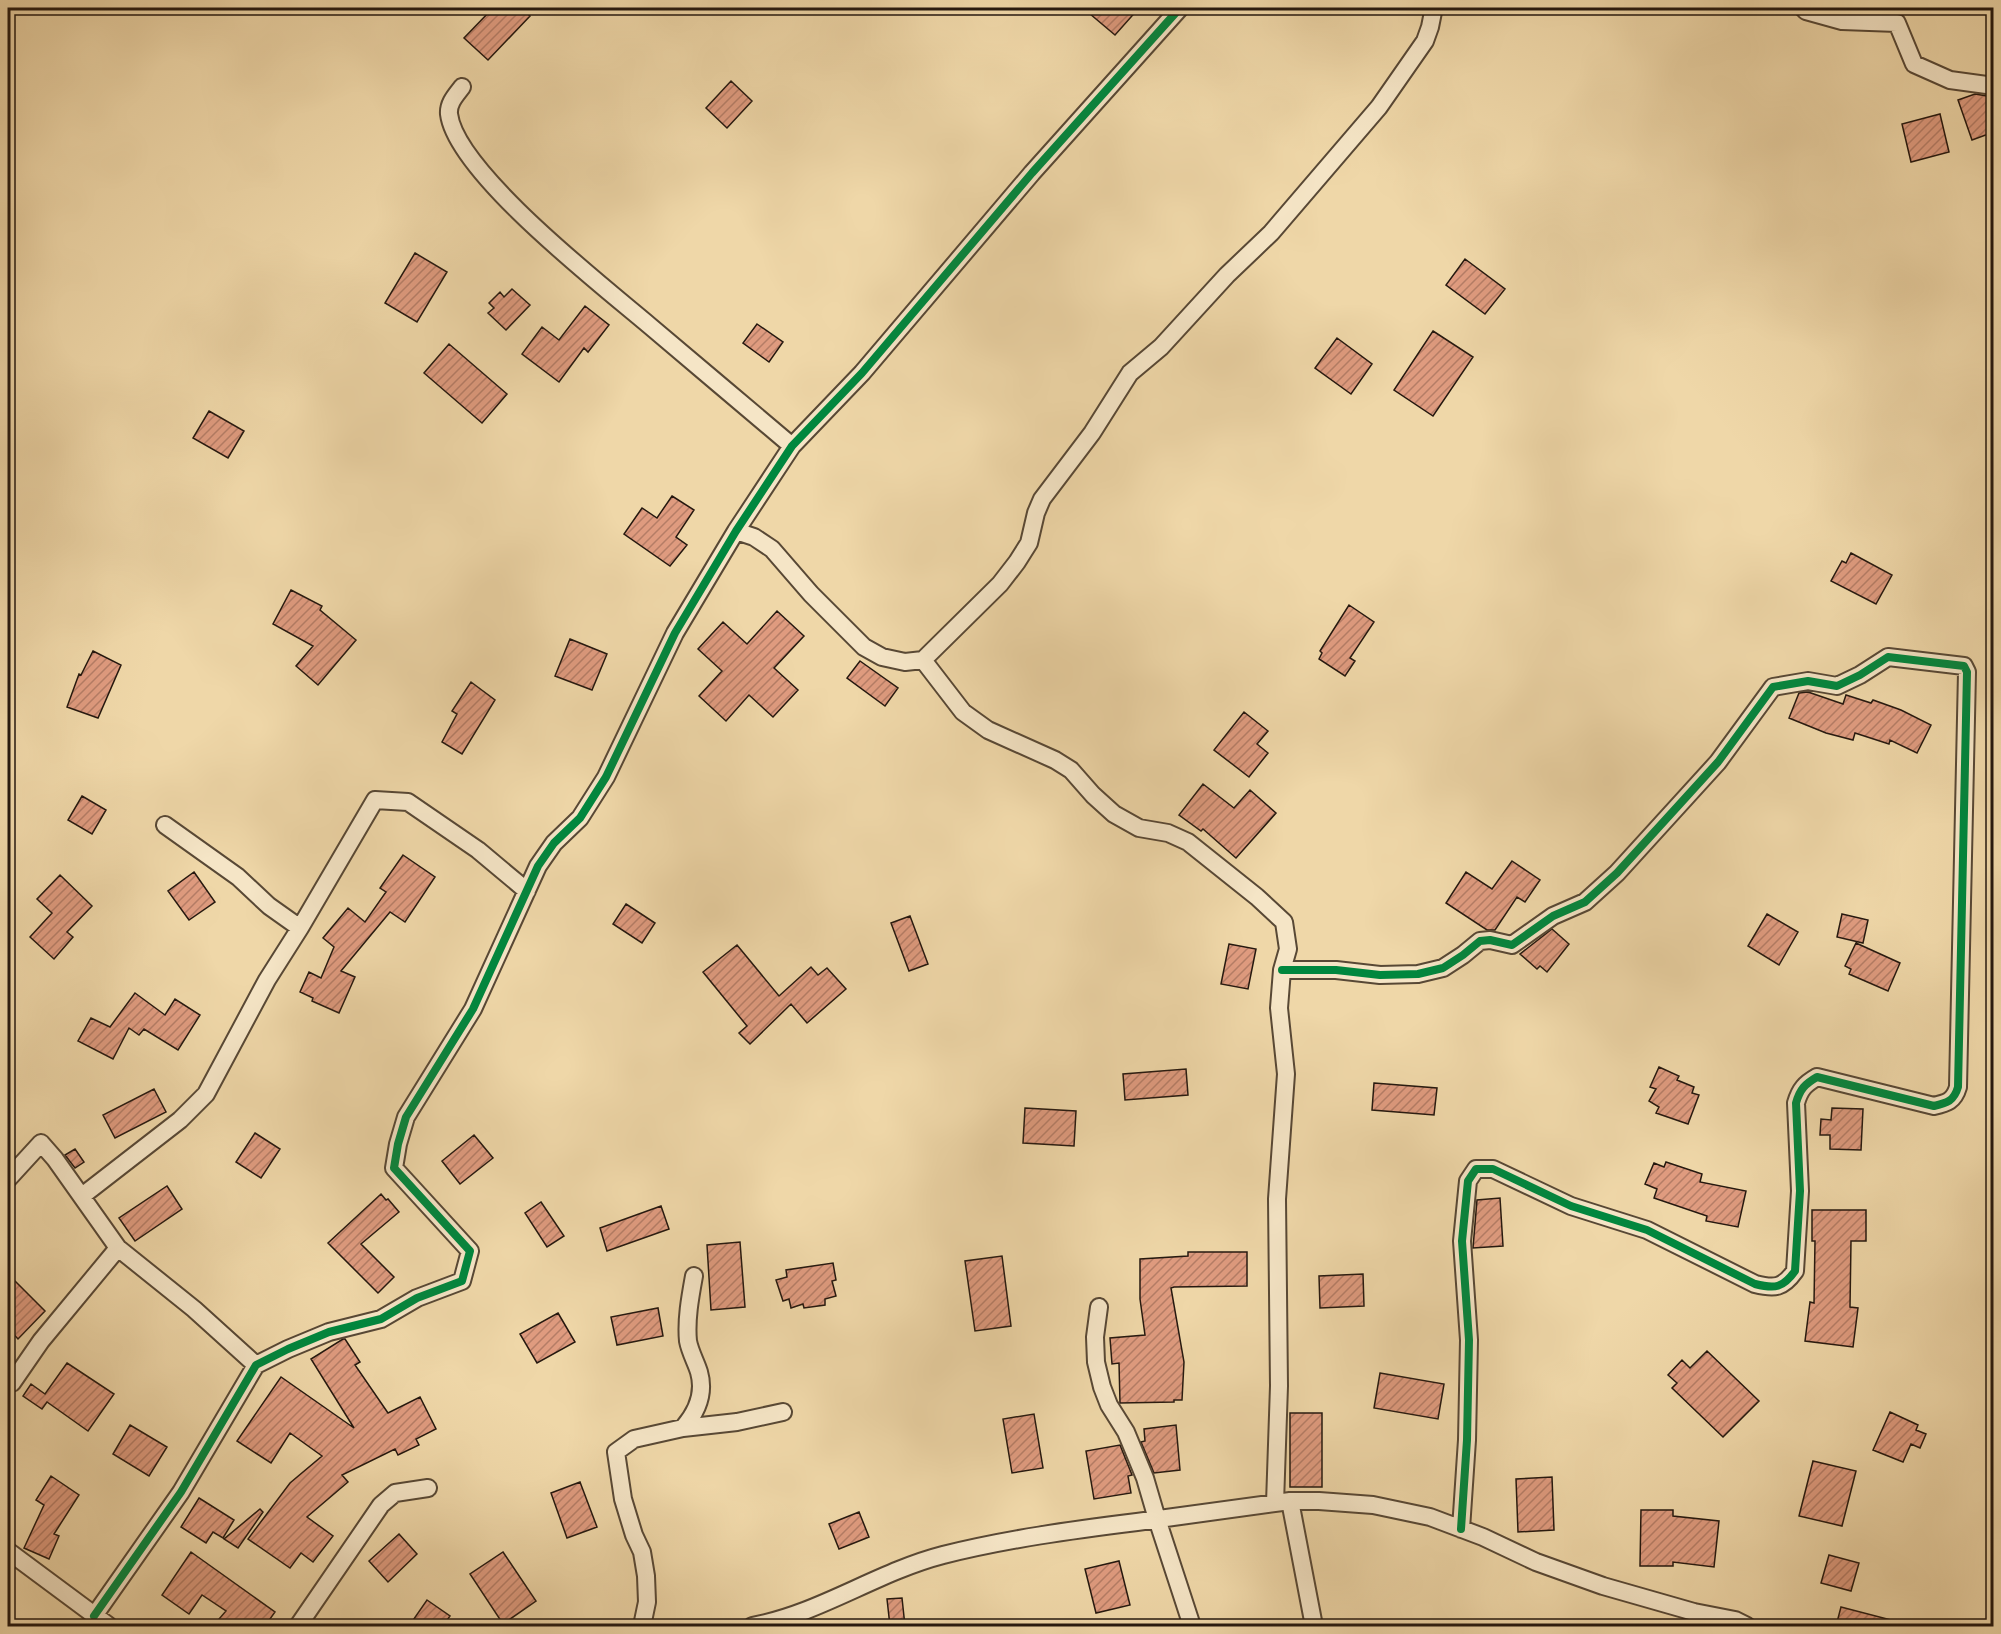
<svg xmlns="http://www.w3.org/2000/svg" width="2001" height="1634" font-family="'Libre Caslon Text',serif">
	<defs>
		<pattern id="building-hatch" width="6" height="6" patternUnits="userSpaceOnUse" patternTransform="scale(1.5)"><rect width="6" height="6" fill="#df9b7f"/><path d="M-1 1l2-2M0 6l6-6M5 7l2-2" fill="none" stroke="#b57d66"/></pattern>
	</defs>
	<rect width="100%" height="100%" fill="#efd7a8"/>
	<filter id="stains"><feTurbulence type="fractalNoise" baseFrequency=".00333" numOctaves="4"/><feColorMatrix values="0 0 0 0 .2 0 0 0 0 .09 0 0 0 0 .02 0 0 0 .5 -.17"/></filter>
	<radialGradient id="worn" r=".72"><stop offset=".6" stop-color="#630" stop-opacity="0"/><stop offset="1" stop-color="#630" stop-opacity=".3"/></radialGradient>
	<path fill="url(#building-hatch)" stroke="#25180f" stroke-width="1.5" d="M493,8h28l9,8 -42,44 -24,-22z
		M1083,8h56l-24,27z
		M731,81l21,20 -25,27 -21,-20z
		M1975,94l12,2 7,17v19l-22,8 -14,-40z
		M1940,114l9,38 -38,10 -9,-38z
		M415,253l32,19 -30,50 -32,-19z
		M1465,259l40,30 -20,25 -39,-29z
		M512,289l18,16 -24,25 -18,-17 6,-5 -5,-5 11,-11 4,5z
		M585,306l24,19 -21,27 -4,-4 -25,34 -37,-28 20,-27 17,13z
		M757,324l26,18 -14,20 -26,-19z
		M1433,331l40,26 -40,59 -39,-26z
		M1337,338l35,26 -21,30 -36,-26z
		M449,344l58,50 -25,29 -58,-50z
		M209,411l35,20 -16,27 -35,-20z
		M672,496l22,14 -18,27 11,8 -17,21 -46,-32 18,-26 15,10z
		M1851,553l41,22 -16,29 -45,-23 11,-20 4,2z
		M291,590l31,16 -2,4 36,30 -38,45 -22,-19 17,-20 -40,-22z
		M1349,605l25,17 -24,36 5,3 -10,15 -26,-17 3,-6 -2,-2z
		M777,611l27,25 -30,32 24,22 -25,27 -24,-22 -23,26 -27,-25 23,-25 -24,-22 25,-27 24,22z
		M570,639l37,15 -15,36 -37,-14z
		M93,651l28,14 -23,53 -31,-11 12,-33 2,1z
		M860,661l38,27 -13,18 -38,-28z
		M471,682l24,18 -33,54 -20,-12 15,-28 -5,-3z
		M1808,692l35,12 3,-9 25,8 2,-3 28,10 30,15 -14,28 -27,-13 -1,4 -34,-11 -2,7 -27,-7 -37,-15 10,-25z
		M1244,712l24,19 -11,13 11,9 -19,24 -35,-27z
		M1203,784l31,24 16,-18 26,23 -40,45 -33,-29 -2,2 -22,-16z
		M82,796l24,14 -14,24 -24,-14z
		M403,855l32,22 -30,45 -15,-10 -49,59 14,6 -16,36 -27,-12 1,-3 -13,-6 9,-20 12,6 13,-31 -11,-9 25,-30 17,14 21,-30 -6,-4z
		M1512,861l28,19 -15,22 -8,-5 -22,33h-8l-41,-27 20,-31 26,17z
		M194,872l21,30 -26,18 -21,-29z
		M60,875l32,31 -25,26 6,5 -19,22 -24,-22 22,-24 -15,-14z
		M626,904l29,19 -13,20 -29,-19z
		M1767,914l31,18 -19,33 -31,-19z
		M1842,914l26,6 -5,23 -26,-6z
		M910,916l18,48 -19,7 -18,-48z
		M1552,929l17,15 -22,28 -7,-6 -3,3 -17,-15z
		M1856,943l44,20 -12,28 -39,-17 2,-5 -6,-3z
		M1229,944l27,5 -8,40 -27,-5z
		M737,945l42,51 32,-29 7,8 9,-7 19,21 -39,34 -16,-19 -41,40 -11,-11 8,-7 -44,-54z
		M135,993l30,22 10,-16 25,16 -22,35 -34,-21 -5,6 -10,-7 -16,31 -35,-18 13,-23 19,9z
		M1659,1067l20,9 -2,4 17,7 -2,6 7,2 -11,29 -32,-11 3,-6 -10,-6 7,-12 -6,-2z
		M1186,1069l2,26 -63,5 -2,-26z
		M1374,1083l63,5 -3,27 -62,-5z
		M154,1089l12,23 -51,26 -12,-23z
		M1025,1108l51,3 -2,35 -51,-3z
		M1832,1108l31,1 -2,41 -31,-1v-14h-10l1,-16 10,1z
		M255,1133l25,16 -19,29 -25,-16z
		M474,1135l19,23 -33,26 -18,-23z
		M75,1149l9,13 -9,6 -10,-13z
		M1666,1162l36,12 -2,8 46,9 -8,36 -32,-6 1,-5 -53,-18 3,-9 -12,-5 9,-21 10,4z
		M167,1186l15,23 -47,32 -16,-23z
		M381,1194l5,6 2,-1 11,13 -38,32 33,33 -16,16 -50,-50z
		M1500,1198l3,48 -30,2 4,-48z
		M541,1202l23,34 -17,11 -22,-34z
		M661,1206l8,23 -62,22 -7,-23z
		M1812,1210h54v31h-15l-1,66 8,1 -5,39 -48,-6 5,-39 4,1 1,-62h-3z
		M740,1242l5,65 -34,3 -4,-65z
		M1188,1252h59v34l-73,1 -3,1 13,74 -2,38h-8v2l-54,1 -1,-40 -7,1 -2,-26 35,-3 -5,-36v-40l48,-3z
		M1002,1256l9,70 -36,5 -10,-70z
		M833,1263l3,17 -4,1 4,15 -11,3v6l-21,3 -1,-4 -12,4 -2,-9 -6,2 -7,-21 11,-3 -1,-7z
		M8,1274l37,37 -27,28 -10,-11z
		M1363,1274l1,32 -44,2 -1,-32z
		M658,1308l5,28 -46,9 -6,-28z
		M558,1313l17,29 -38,21 -17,-29z
		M343,1339h2l15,23 -5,3 33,48 32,-16 16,32 -20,10 3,6 -21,10 -3,-6 -53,26 6,7 -41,35 26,19 -20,26 -12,-9 -11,15 -42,-29 42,-56 32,-27 -32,-23 -19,30 -34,-22 44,-64 73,51 -43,-69z
		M1707,1351l52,50 -36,36 -51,-49 5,-5 -9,-8 14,-15 8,8z
		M67,1363l47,31 -26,37 -41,-29 -5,7 -19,-13 8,-12 14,10z
		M1380,1373l64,11 -6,35 -64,-11z
		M1890,1412l28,13 -2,5 10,4 -6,14 -9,-4 -8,18 -30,-12z
		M1290,1413h32v74h-32z
		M1034,1414l9,54 -31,5 -9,-54z
		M130,1425l37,22 -18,29 -36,-22z
		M1176,1425l4,45 -26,3 -13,-31 4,-1 -1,-12z
		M1120,1445l12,30 -4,1 3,17 -37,6 -8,-48z
		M1813,1461l43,10 -14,55 -43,-10z
		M51,1476l28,19 -25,39 5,2 -10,23 -25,-11 20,-43 -8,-5z
		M1552,1477l2,53 -36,2 -2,-53z
		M580,1482l17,45 -30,11 -16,-45z
		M199,1498l35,22 -11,18 -10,-6 -7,11 -25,-16z
		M260,1509l3,3 -25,36 -14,-9z
		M1641,1510h32v6l46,5 -5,46 -41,-5v4h-33z
		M859,1512l10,25 -30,12 -10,-25z
		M399,1534l18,20 -29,28 -19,-21z
		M191,1552l84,60 -10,14h-52l13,-15 -24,-16 -13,19 -27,-19z
		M503,1552l33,49 -33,23 -33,-50z
		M1829,1555l30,8 -8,28 -30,-8z
		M1119,1561l11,44 -34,8 -11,-44z
		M902,1598l3,28h-15l-3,-27z
		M427,1600l23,16 -7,10h-34z
		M1841,1607l54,14 -1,5h-58z"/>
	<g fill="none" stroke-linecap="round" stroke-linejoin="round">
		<g stroke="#584835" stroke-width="20">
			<path id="street" d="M1803,8l3,3 36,10 55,2 17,41 36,16 44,6
				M462,87c-6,8 -14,16 -13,27 7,58 154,172 201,212 47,40 95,80 142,120
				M736,531l18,6 18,12 39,45 53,53 18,10 23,5 18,-2 77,-76 17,-22 12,-19 7,-30 6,-14 50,-66 38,-60 31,-26 66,-72 44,-42 108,-126 46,-66 5,-14 3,-15 -2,-4
				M923,660l40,52 25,18 67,30 16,10 22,25 21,19 25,14 29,5 20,9 69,55 27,25 4,27 -6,21 -3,38 7,66 -9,125 2,187 -4,117
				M165,825l73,52 31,29 31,22 75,-128 33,2 70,48 49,41
				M1282,970h54l44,5 38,-1 25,-6 20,-13 17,-14 10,-1 22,5 41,-29 32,-14 32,-29 101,-111 55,-75 35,-6 29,5 23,-11 28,-18 76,9 3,6 -9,415c-4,14 -11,16 -24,19l-117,-29c-12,7 -17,12 -21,26l4,88 -5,80c-12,17 -20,18 -40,13l-108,-54 -76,-24 -78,-37h-17l-8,12 -6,60 7,99 -2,100 -6,89
				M8,1179l33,-36 14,16 63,89 76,61 62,56
				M82,1196l98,-76 26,-26 61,-114 33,-52
				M1099,1307l-4,30 1,25 6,25 7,18 17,27 19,46 12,41 35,107
				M12,1383l29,-42 77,-93
				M683,1428c14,-16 22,-35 16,-56 -3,-10 -9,-20 -11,-31 -2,-21 2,-43 6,-65
				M1290,1501l24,125
				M8,1551l101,75
				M94,1616l87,-124 75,-127 32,-16 41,-17 52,-13 36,-21 45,-17 8,-30 -76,-83 4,-24 8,-27 67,-108 65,-143 16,-23 26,-25 26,-41 69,-144 61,-102 56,-85 70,-73 170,-200 148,-165
				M298,1626l83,-121 14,-12 33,-5
				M642,1626l5,-24 -1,-26 -4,-24 -8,-17 -11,-36 -7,-47 18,-13 49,-11 54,-6 46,-10
				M752,1626c67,-12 125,-54 191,-71 64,-16 129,-25 194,-33 51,-7 102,-14 153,-21h29l54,4 57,12 53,20 53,25 67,24 91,26 41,8 12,6"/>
		</g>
		<use href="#street" stroke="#f5e5c6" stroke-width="16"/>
		<g stroke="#f5e5c6" stroke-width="11">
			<path id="cycleway" d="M1282,970h54l44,5 38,-1 25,-6 20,-13 17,-14 10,-1 22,5 41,-29 32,-14 32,-29 101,-111 55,-75 35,-6 29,5 23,-11 28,-18 76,9 3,6 -9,415c-4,14 -11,16 -24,19l-117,-29c-12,7 -17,12 -21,26l4,88 -5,80c-12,17 -20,18 -40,13l-108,-54 -76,-24 -78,-37h-17l-8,12 -6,60 7,99 -2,100 -6,89
				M94,1616l87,-124 75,-127 32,-16 41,-17 52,-13 36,-21 45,-17 8,-30 -76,-83 4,-24 8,-27 67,-108 65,-143 16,-23 26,-25 26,-41 69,-144 61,-102 56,-85 70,-73 170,-200 148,-165"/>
		</g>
		<use href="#cycleway" stroke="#00873e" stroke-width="8"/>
	</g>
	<rect width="2001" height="1634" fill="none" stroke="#efd7a8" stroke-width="30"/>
	<rect x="9" y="9" width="1983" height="1616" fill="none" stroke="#25180f" stroke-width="3"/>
	<rect x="15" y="15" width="1971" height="1604" fill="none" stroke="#25180f" stroke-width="1.5"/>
	<rect width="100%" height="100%" filter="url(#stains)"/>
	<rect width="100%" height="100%" fill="url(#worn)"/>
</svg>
